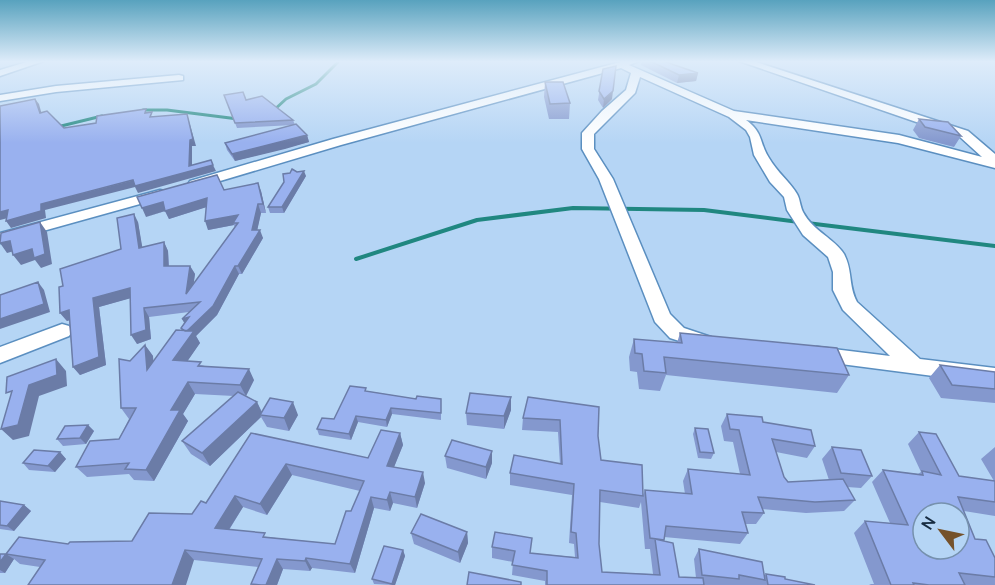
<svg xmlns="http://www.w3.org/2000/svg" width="995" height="585" font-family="Manrope,sans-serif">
	<rect width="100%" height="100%" fill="#b5d5f5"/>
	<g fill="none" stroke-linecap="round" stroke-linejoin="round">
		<path stroke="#208780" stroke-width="3" d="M143,110h24l71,9
			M274,110l12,-11 30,-15 23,-23
			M57,127l45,-11"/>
		<path stroke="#208780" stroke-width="4" d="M807,223l188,23
			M356,259l121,-39 96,-12 131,2 95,12"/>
		<g stroke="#5b8fc0" stroke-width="3">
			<path id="street" d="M30,61h14l-44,15v-6z
				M624,61h15l-10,4 105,46 165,24 83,22 -22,-20 -221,-76h14l215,70 27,23v14l-97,-25 -152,-23c18,13 13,23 23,38 8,14 21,24 28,36 3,5 3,12 6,18 10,19 32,27 41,42 9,17 4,31 13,48l63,57 75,9v16l-185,-24 -3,-5 3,-5 7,-3 73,9 -47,-46 -10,-20v-18l-5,-15 -25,-22 -16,-25 -3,-13 -14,-15 -16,-27 -4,-18 -4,-7 -17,-13 -89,-40 -5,16 -41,41v15l19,30 57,135 14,14 27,9 3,5 -3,5 -7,2 -34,-11 -15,-16 -56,-143 -17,-30v-16l20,-22 24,-21 5,-17 -10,-5 -280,77 -141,42h-10l-2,-3 2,-3 143,-42z
				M179,75l4,1v4l-127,12 -56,9v-6l56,-9z
				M160,190l5,1 2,3 -2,3 -165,46v-10z
				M62,324l7,2 3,5 -3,5 -69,27v-16z"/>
		</g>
		<use href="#street" fill="#fff" fill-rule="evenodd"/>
	</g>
	<path fill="#8498ce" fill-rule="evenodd" d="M642,61h21l35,12 -2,8 -19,2 -36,-18z
		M603,69l9,30 -9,9 -5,-8z
		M545,82l25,21 -1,16h-20l-5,-22z
		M224,95l22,5 47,20 2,5 12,10 2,7 -74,19 -8,-11 -2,-7 69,-18 -57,3z
		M919,119l42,17 -7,11 -35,-9 -6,-8z
		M297,172l9,4 -22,37h-14l-2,-6z
		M224,190l37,1 5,22h-5l-4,17 6,8 -21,36h-3l-22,41 -21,21 4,7 -13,18 67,19 -8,16 11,6 5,10 36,3 -9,16 -22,-4 -6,-10 -51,49 -19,-12 -9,-13 52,-45 -39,-2 -12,20 5,7 -34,60 -20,-1 -5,-6 -42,3 -11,-10 43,-28 10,-20 -8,-11 9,-47 15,-16 8,11v6l30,-31 -2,-3 3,-5 5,-11 -40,5 2,22 -14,5 -7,-46 -31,9 7,58 -26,10 -7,-8 -4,-47 -2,1 -7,-8 3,-27 58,-37 17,-27 4,26 22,-6 4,9 1,15h21l5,8 -2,11 42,-57 -1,-3 -26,5 -2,-23 -37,12 -4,-8 -19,6z
		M680,333l169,42 -12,18 -171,-18 -6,16 -21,-2 -2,-17 -7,-1 -1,-14 5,-18 43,4z
		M940,365l55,7v31l-54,-5 -12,-20z
		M367,391l49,8h25v21l-49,-6 -5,13 -29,-5 -7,18 -32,-5 -2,-6 17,-10z
		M511,397v13l-7,19 -37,-4 -1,-12z
		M528,397l70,39 3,24 42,36 2,-6 40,4 -2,-13 5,-12 52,5 -7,-32 -9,-1 -3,-15 6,-12 36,8 52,24 -8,12 -31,-6 8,25 4,5 41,-2 -7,-21 10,-12 40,29 -11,12 -14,-1 8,13 -11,11 -38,2 -44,-4 2,4 -8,11h-11l3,9 -8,11 -76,-7 -1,4 16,36 17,1 -2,-19 5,-10 65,27 2,-2 19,5 30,6h-270v-4l-33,-6 1,-13 -21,-4v-11l38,6 45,4 -1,-13 -5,-1 3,-48 -62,-10v-12l50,-9 -2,-32 -36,-2 1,-12zM600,502l39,6 2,-6 4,47h5l3,25 -51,-2 -3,-28z
		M88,425l6,6 -8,13 -23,2 -6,-7z
		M695,428l19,25 -3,6 -13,-1 -5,-24z
		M919,432l40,44 35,5 -13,-22 14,-12v69l-31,-5 11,28 20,19v27h-126l2,-1h3l-20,-51 11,-12 25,2 -18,-41 11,-12 35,4 3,-2 -13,-28z
		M251,433l117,25 32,-25 3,12 -9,22 31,16 -8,25 -24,-5 -3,8 -16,-3 -19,65 -43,-5 -2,3 -27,-2 -6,16h-25l-1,-1 7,-17 -64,-7 -154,7 -20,-3 -6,-5 -9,14h-5v-19h6l62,-10 64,-3 60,-27 14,-11zM292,475l68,16 -9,20 -16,33 -68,-7 -38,-7 14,-23 24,8z
		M492,451v12l-6,16 -39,-11 -2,-12z
		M60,452l6,7 -11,13 -26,-2 -6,-7z
		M0,501l24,4 7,6 -17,20 -14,-2z
		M467,532l1,11 -8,20 -46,-19 -3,-11z
		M403,550l2,6 -10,29 -21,-1 -2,-5z"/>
	<path fill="#6b7ca7" d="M698,73l-2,8 -19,2 2,-8z
		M613,91l-1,8 -9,9 1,-9z
		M35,99l4,5 4,15 -3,-6z
		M187,114l9,32h-4v24l21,-5 3,6 -78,22 -3,-6 -90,23 1,8 -35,10 -5,-7 35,-17 148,-38z
		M307,135l2,7 -24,7 -50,12 -3,-7z
		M304,171l2,5 -22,37 -2,-6z
		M258,183l3,8 5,22 -3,-9z
		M207,198l3,8 -41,13 -4,-8 -19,6 -4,-9 21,-6z
		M258,204l3,9 -5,23 4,-6 3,8 -21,36 -4,-8 14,-36z
		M8,210l4,7 -12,3v-8z
		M134,214l4,8 6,35 -5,-9z
		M238,215v8h-5l1,2 -26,5 -3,-9z
		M40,222l7,10 5,32 -11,4 -6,-8 -14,5 -8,-10z
		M10,241l8,9 -11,3 -7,-10z
		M164,242l4,9 1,23 -5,-8z
		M190,266l5,8 -4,29 -5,-9z
		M235,266l4,8 -22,41 -21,21 4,7 -20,29 -7,-12 14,-32 -5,-9 7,-2z
		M38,282l6,8 6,22 -50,17v-10z
		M130,288l5,9 -36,10 7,58 -26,10 -7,-8 20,-69z
		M144,308l5,9 2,22 -14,5 -6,-9z
		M69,310l6,9 -8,2 -7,-8z
		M145,345l8,11 2,25 -8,-11z
		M56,359l10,12 1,15 -28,10 -10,40 -16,4 -12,-11 28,-44z
		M249,369l5,11 -8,16 -6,-11z
		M188,382l7,12 -12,20 5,7 -34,60 -8,-11 25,-60z
		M511,397v13l-7,19v-13z
		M257,402l6,13h-3l1,2 -51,49 -8,-13z
		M293,402l5,13 -9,16 -5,-13z
		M391,408l1,6 -5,13 -1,-7z
		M356,416l2,6 -7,18 -2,-6z
		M88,425l6,6 -8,13 -6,-6z
		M400,433l3,12 -13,32 -3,-11z
		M492,451v12l-6,16v-12z
		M60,452l6,7 -11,13 -7,-6z
		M286,464l6,11 -25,40 -7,-11z
		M423,472l2,11 -8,25 -2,-11z
		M390,492l3,11 -3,8 -3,-11z
		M235,496l8,11 -20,32 -8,-11z
		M371,497l3,11 -19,65 -5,-9z
		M24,505l7,6 -17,20 -7,-5z
		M467,532l1,11 -8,20 -2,-11z
		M185,550l9,10 -8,25h-14z
		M403,550l2,6 -10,29h-3z
		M6,554l8,5 -9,14 -5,-3v-8z
		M306,558l6,10 -2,3 -5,-10z
		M277,559l6,10 -6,16h-11z"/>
	<path fill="#99b1ef" stroke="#6b7ca7" stroke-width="1.5" fill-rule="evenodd" d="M650,61h13l35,12 -19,2z
		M616,66l-3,25 -9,8 -5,-8 4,-22z
		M545,82h18l7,21 -20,1z
		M243,92l3,8 16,-4 31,24 -58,3 -11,-28z
		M35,99l5,14 7,-2 17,17 32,-5 1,-7 49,-7 -1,4 7,-1 -2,5 37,-3 6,25 -3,1 -1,26 22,-6 2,5 -78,21 -2,-6 -92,24v7l-35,10 2,-11 -8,2v-106z
		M919,119l29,3 13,14 -36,-9z
		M296,124l11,11 -75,19 -7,-11z
		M292,169l5,3 7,-1 -22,36h-14l16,-25 -1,-8 7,-1z
		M217,175l7,15 34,-7 5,21h-5l-6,26h8l-22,36h-3l-22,40 -26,25h-2l-4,-3 8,-11 -7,2 18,-17 -56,6 2,22 -15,5 -1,-47 -37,10 6,59 -26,10 -4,-57 -9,3 -1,-26 4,-1 -3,-17 61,-20 -4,-31 17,-4 5,34 25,-6v24h26l-4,28 52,-71h-5l5,-8 -33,6 2,-23 -42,13 -2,-9 -21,6 -5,-11z
		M40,222l5,32 -11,4 -2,-9 -19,6 -3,-14 -10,2 1,-10z
		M38,282l6,22 -44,15v-24z
		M176,330l18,1 -21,29 28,2 -3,4 51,3 -9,16 -52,-3 -17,28h9l-34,60 -21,-1 4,-6 -53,4 14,-26 29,-2 17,-31h-15l-2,-49 11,2 15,-16 2,25z
		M680,333l157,15 12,27 -185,-18 2,16 -22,-2 -2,-17 -7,-1 -1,-14 48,4z
		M56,359l1,16 -28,10 -11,40 -17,4 11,-38 -6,2 1,-16z
		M940,365l55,7v17l-43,-4z
		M350,386l16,2 -1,3 51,8 1,-3 24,3v14l-50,-5 -5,12 -30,-4 -7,18 -32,-5 5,-11 12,1z
		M238,392l19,10 -55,51 -20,-12z
		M470,393l41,4 -7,19 -38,-3z
		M528,397l71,10 -1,29 3,24 41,5 1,31 -43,-6 -1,54 3,28 58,3 -5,-36 18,4 6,34 24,1 1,7h-157v-14l-35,-6 3,-14 -23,-4 3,-15 37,6 -2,15 48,5 -2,-25 -5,-1 3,-48 -64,-11 4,-18 48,9 -2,-44 -37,-2z
		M270,398l23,4 -9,16 -24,-3z
		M727,414l35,3 1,5 48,8 4,16 -43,-7 12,38 4,5 55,-3 12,21 -40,2 -57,-5 6,16 -22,-1 6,21 -82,-7 -2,14 -14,-2 -5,-48 47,4 -4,-25 62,6 -11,-45 -9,-1z
		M88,425l-8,13 -23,1 8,-13z
		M695,428l13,1 6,24 -14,-1z
		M381,430l19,3 -13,33 36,6 -8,25 -25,-5 -3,8 -16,-3 -21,67 -44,-6 -1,3 -28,-2 -11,26h-5l-10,-1 11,-25 -77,-9 -13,35h-144l17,-25 -39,-6 13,-17 49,7 2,-2 62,-1 17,-28 43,1 9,-13 5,2 45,-70 117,25zM286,464l78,17 -13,30h-5l-11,33 -72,-7 2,-4 -50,-5 20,-32 25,8z
		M919,432l17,2 23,42 36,5v21l-37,-5 17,42 11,1 9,18v19l-36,-4 6,12h-36l-16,-2 1,2h-23l-26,-64 43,4 -25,-55 40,5 -1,-4 19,4zM923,513h36v36h-36z
		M452,440l40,11 -6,16 -41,-11z
		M832,447l29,3 11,26 -31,-3z
		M34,450l26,2 -12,14 -25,-3z
		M0,501l24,4 -17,21 -7,-1z
		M421,514l46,18 -9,20 -47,-19z
		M384,546l19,4 -11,34 -20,-5z
		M699,549l63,13 3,18 -26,-5v4l-37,-4z
		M0,554h6l-6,8z
		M469,572l52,10v3h-54z
		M766,574l19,3v2l30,6h-47z"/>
	<linearGradient id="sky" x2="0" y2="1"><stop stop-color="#58a2be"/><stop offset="0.43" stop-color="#deecfa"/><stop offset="1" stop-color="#deecfa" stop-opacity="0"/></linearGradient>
	<rect width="995" height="143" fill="url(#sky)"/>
	<g transform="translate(941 531) rotate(302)"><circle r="28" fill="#b5d5f5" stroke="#7691ad" stroke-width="1.5"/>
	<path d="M0-4.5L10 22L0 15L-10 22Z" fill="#75522b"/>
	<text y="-9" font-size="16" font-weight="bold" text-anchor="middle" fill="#172c41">N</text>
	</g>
</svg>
